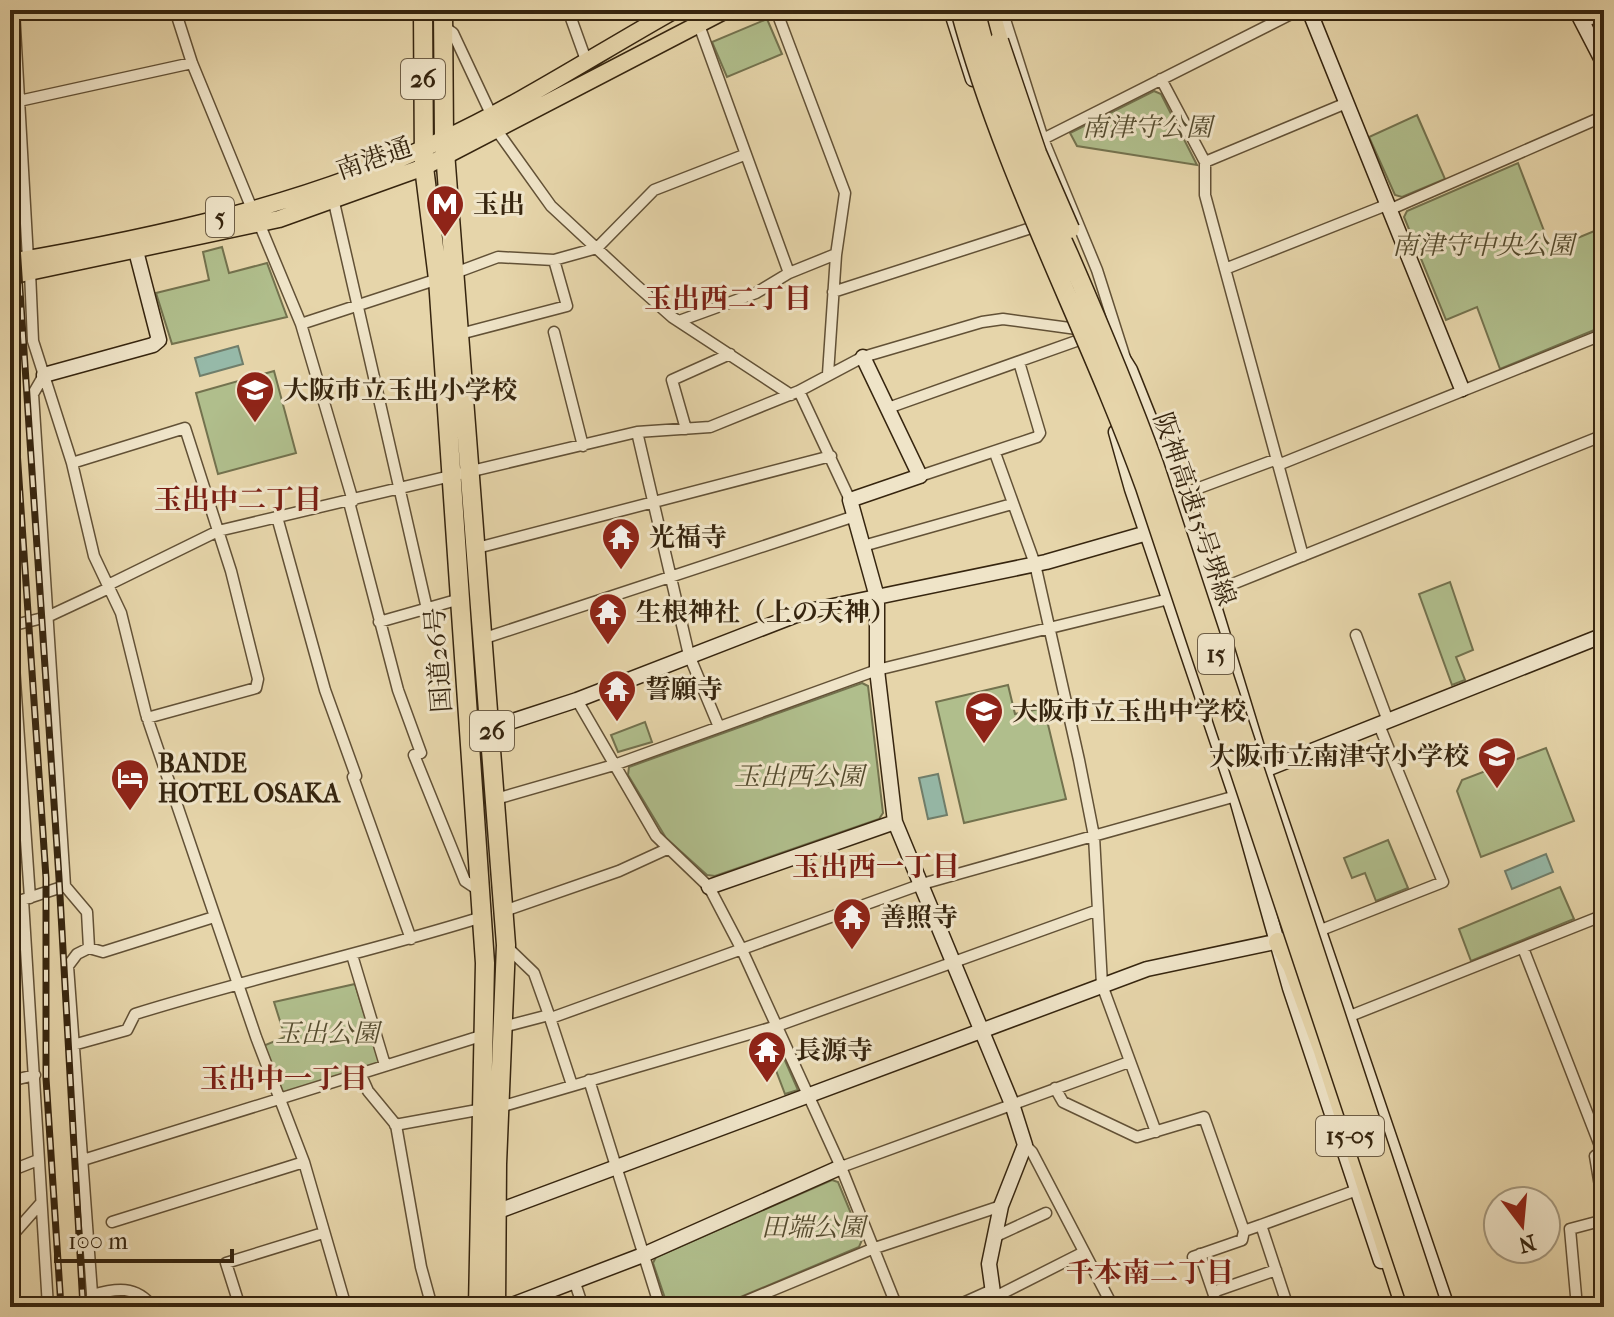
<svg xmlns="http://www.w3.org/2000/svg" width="1614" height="1317" font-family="'IM FELL French Canon','Noto Serif JP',serif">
	<rect width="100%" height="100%" fill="#e6d5aa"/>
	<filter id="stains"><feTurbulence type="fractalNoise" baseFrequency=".0025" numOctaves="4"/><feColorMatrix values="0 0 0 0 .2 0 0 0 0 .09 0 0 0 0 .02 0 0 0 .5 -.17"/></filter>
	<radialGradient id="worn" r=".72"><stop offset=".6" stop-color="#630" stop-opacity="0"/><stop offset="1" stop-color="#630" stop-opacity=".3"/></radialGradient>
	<path fill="#b0be8c" stroke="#73724e" stroke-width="2" d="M767,19l15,35 -55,23 -15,-35z
		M1154,91l7,3 36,71 -120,-19 -7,-13z
		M1417,115l28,64 -43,18 -7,-2 -26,-58z
		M1518,163l33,86 53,-22v99l-104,43 -23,-62 -31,13 -42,-103 3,-6z
		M222,247l7,26 38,-10 20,54 -115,27 -16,-51 53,-13 -6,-28z
		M274,371l22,82 -78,21 -22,-81z
		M1450,582l23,68 -17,7 9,23 -13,5 -33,-91z
		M862,683l6,3 15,127 -4,6 -164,57 -8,-1 -41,-37 -38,-63 1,-8z
		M1008,685l7,29 29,-6 22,91 -102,24 -28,-121z
		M645,722l7,20 -34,10 -7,-17z
		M1546,748l28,73 -93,36 -24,-66 5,-11z
		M1388,840l20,48 -32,13 -11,-28 -13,5 -8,-20z
		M1560,887l14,32 -103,42 -12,-32z
		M355,984l25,80 -95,30 -5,-2 -17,-46 22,-9 -11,-35z
		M767,1038l9,2 22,50 -13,4 -10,-26 -15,3 -6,-18 5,-2 -3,-9z
		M832,1180l6,2 24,58 -3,7 -142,60h-49l-15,-44 3,-6z"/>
	<path fill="#96b9a8" stroke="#707e6b" stroke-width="2" d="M238,346l5,18 -43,12 -5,-18z
		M938,774l9,41 -19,4 -9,-41z
		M1546,854l7,18 -41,17 -7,-18z"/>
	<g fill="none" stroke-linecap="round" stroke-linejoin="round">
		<g stroke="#625136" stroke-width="13">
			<path id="street" d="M14,10l14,249
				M175,10l17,53 60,146
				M568,10l18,50
				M776,10l69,183 -9,62 -8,119
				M1002,10l41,129 54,131 28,88
				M1583,23l21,-11
				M699,25l90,248
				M443,26l10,7 38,81
				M1161,79l44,83v33l7,26 91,335
				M19,101l173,-38
				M498,132l53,74 85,79 36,32 119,78
				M1043,139l256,-129
				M1205,162l139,-58
				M333,198l94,411
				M1391,209l213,-93
				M259,223l42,101 52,177
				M1225,269l164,-65
				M30,272l3,69 39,122 22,93 27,57 25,101 110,323 48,125 42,145
				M455,273l43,-16 56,3 43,-12 57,-58 90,-35
				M833,292l198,-64
				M679,321l77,-28 33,-20 47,-19
				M301,324l137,-45
				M554,332l29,114
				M460,334l107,-28 -13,-46
				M44,375l-11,19 32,492 22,26 2,36
				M799,391l51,109
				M888,408l194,-69
				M686,429l-14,-49 58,-26
				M637,432l52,223 30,72
				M995,453l40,111 44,196 15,76 8,149 54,147
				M72,463l113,-35 46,143 27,108 -2,9 -109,30
				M1278,465l326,-131
				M920,476l117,-39 3,-4 -21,-71
				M1180,495l97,-36
				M349,502l49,188 23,63
				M277,517l48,173 31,86
				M863,546l149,-42
				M477,548l354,-92
				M108,585l110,-54 419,-99 73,-5 89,-36 64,-34 119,-35 21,-3 74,10
				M1210,593l394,-158
				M10,608l20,290
				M379,622l81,-23
				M10,626l37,-9 62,-29
				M1356,635l32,86
				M485,638l370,-122
				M577,700l79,136 53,51 33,63 99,217 56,140
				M414,755l51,126 15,10
				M353,777l58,162
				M496,799l118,-34 263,-95 292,-71
				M23,900l25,407
				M10,904l55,-18
				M504,911l115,-40 48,-22
				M1321,930l122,-48 -64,-157
				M1523,948l79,203
				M10,953l15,-13
				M352,955l33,110
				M549,1015l23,70
				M1350,1016l254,-101
				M551,1018l371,-134 314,-88
				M503,1027l46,-12 -15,-42 -27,-26
				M73,1045l54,-15 8,-16c115,-36 232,-61 347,-97
				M360,1073l8,18 28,34 25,142 11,40
				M589,1080l71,227
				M10,1081l25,-6
				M1055,1088l8,14 74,35 67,-20 40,114 17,-6 27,82
				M500,1107l277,-81 321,-116
				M395,1125l88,-16
				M1025,1145l7,7 81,155
				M1602,1151l-7,5 9,54
				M83,1160l401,-125
				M841,1167l288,-105
				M10,1171l28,-11
				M112,1222l192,-60
				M1261,1225l96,-35
				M994,1237l52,-24
				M10,1238l30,-34
				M1200,1254l18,53
				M1193,1257l49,-17 2,-9
				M574,1280l9,27
				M1213,1292l63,-22
				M92,1295c24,-7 44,-10 61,12
				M761,1295l5,12
				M993,1298l91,-46
				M93,1307l-25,-341 9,-12 12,-6 14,4 111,-35
				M240,1307l-14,-44 97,-30
				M732,1307l140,-58 129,-43
				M954,1307l38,-17
				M1577,1307l-7,-78 34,-9"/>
		</g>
		<g stroke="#36250f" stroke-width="17">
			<path id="secondary" d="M951,10l22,69
				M1309,10l153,379
				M1576,10l28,54
				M1110,338l20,32 50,125 84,275 183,537
				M863,357l57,119 -70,24 27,97v73l18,152 117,282 13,41 -24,61 -12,58 6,43
				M44,375l109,-30 6,-5 -23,-89
				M1116,432l16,57 104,307 54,192 91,273
				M482,731l95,-31 227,-88 242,-50 108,-31
				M1264,770l340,-135
				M709,887l186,-65
				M496,1212l651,-243 137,-29
				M507,1307l136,-52 198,-88"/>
		</g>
		<g stroke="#36250f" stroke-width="19">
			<path id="primary" d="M10,262c146,-25 297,-58 432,-122 80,-37 156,-87 233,-130
				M10,276l269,-57 145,-52 302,-157"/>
		</g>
		<g stroke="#36250f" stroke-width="21">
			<path id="highway" d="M423,10l1,157 14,112 47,684 -7,344
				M443,10l1,129 62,806 -9,219 -1,143
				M990,10l9,31
				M1278,942l14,24 31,85 82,256"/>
		</g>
		<use href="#street" stroke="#efe4c8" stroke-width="10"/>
		<use href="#secondary" stroke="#efe4c8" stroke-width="14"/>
		<use href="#primary" stroke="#e6d5aa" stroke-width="16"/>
		<use href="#highway" stroke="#e6d5aa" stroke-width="18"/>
		<g stroke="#36250f" stroke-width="7">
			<path id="rail" d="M10,140l49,738 24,429
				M10,347l36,531v200l15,229"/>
		</g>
		<use href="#rail" stroke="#efe4c8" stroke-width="4" stroke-dasharray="12" stroke-linecap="butt"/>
		<g stroke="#36250f" stroke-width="21" stroke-linecap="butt">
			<path id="highway-bridge" d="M960,10c44,165 127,316 185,477l273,820
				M975,10c21,86 58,165 94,245 30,69 59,138 85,209l278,843
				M999,41l38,112 33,76"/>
		</g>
		<use href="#highway-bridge" stroke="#e6d5aa" stroke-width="18"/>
	</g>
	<defs>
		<g id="metro-pin" transform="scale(2)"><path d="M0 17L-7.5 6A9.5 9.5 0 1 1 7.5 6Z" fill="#8f2418" stroke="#efe4c8"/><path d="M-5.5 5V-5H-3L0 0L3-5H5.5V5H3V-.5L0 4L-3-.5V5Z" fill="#fff"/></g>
		<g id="school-pin" transform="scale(2)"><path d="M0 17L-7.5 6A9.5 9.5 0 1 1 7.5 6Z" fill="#8f2418" stroke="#efe4c8"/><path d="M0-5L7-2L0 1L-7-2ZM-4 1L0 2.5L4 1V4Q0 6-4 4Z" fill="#fff"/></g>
		<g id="temple-pin" transform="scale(2)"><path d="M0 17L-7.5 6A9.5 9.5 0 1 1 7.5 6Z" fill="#8f2418" stroke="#efe4c8"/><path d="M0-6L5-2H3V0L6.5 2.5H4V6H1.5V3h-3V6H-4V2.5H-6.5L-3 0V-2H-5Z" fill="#fff"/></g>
		<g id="hotel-pin" transform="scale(2)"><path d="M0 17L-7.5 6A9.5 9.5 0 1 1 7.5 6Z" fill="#8f2418" stroke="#efe4c8"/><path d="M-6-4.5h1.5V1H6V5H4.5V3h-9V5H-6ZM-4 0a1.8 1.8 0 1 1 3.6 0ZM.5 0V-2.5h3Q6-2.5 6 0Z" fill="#fff"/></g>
	</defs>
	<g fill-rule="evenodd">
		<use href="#metro-pin" x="445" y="204"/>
		<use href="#school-pin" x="255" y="390"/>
		<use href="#temple-pin" x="621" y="537"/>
		<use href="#temple-pin" x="608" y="612"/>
		<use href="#temple-pin" x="617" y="689"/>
		<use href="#school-pin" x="984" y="711"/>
		<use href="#school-pin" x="1497" y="756"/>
		<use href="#hotel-pin" x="130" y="778"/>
		<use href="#temple-pin" x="852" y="917"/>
		<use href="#temple-pin" x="767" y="1050"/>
	</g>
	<g text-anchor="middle" stroke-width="6" stroke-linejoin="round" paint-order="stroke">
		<g fill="#efe4c8" stroke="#6e5e46" stroke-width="2">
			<rect x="401" y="59" width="44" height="40" rx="6"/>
			<rect x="206" y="197" width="28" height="40" rx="6"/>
			<rect x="1198" y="634" width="36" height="40" rx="6"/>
			<rect x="470" y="711" width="44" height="40" rx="6"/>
			<rect x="1316" y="1116" width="68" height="40" rx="6"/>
		</g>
		<g font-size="24" font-weight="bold" fill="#36250f">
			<text x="423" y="87">26</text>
			<text x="220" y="225">5</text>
			<text x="1216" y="662">15</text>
			<text x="492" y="739">26</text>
			<text x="1350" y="1144">15-05</text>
		</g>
		<g font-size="26" font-style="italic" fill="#544b2e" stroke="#efe4c8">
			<text x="1147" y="136">南津守公園</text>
			<text x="1483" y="254">南津守中央公園</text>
			<text x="799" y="785">玉出西公園</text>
			<text x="327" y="1042">玉出公園</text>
			<text x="813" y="1236">田端公園</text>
		</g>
		<g font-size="26" fill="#36250f" stroke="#efe4c8">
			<text transform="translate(374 158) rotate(-19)" y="9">南港通</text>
			<text transform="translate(1195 509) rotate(71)" y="9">阪神高速15号堺線</text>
			<text transform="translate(438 660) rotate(-94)" y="9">国道26号</text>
		</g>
		<g font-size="26" font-weight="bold" fill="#36250f" stroke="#efe4c8" text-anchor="start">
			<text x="473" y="213">玉出</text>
			<text x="283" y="399">大阪市立玉出小学校</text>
			<text x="649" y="546">光福寺</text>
			<text x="636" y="621">生根神社（上の天神）</text>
			<text x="645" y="698">誓願寺</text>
			<text x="1012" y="720">大阪市立玉出中学校</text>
			<text x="1469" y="765" text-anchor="end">大阪市立南津守小学校</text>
			<text x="158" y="772">BANDE<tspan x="158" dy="30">HOTEL OSAKA</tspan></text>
			<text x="880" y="926">善照寺</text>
			<text x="795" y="1059">長源寺</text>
		</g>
		<g font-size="28" font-weight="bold" fill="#7a1f14" stroke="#efe4c8">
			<text x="728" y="308">玉出西二丁目</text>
			<text x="238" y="509">玉出中二丁目</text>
			<text x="876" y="876">玉出西一丁目</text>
			<text x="284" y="1088">玉出中一丁目</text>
			<text x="1150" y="1282">千本南二丁目</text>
		</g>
	</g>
	<rect width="1614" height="1317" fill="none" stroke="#e6d5aa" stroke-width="40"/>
	<rect x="12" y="12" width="1590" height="1293" fill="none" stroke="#36250f" stroke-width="4"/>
	<rect x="20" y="20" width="1574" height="1277" fill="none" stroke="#36250f" stroke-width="2"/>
	<g transform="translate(1522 1225) rotate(164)"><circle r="38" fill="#efe4c8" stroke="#a5987e" stroke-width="2"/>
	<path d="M0-6L14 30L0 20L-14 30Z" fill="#8f2418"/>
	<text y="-12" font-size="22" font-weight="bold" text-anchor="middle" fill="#36250f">N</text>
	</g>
	<path d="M56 1249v12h176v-12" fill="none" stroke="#36250f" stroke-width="4"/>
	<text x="68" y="1249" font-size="24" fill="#36250f" stroke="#efe4c8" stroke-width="6" paint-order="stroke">100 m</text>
	<rect width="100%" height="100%" filter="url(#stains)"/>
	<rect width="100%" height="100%" fill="url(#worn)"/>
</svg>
